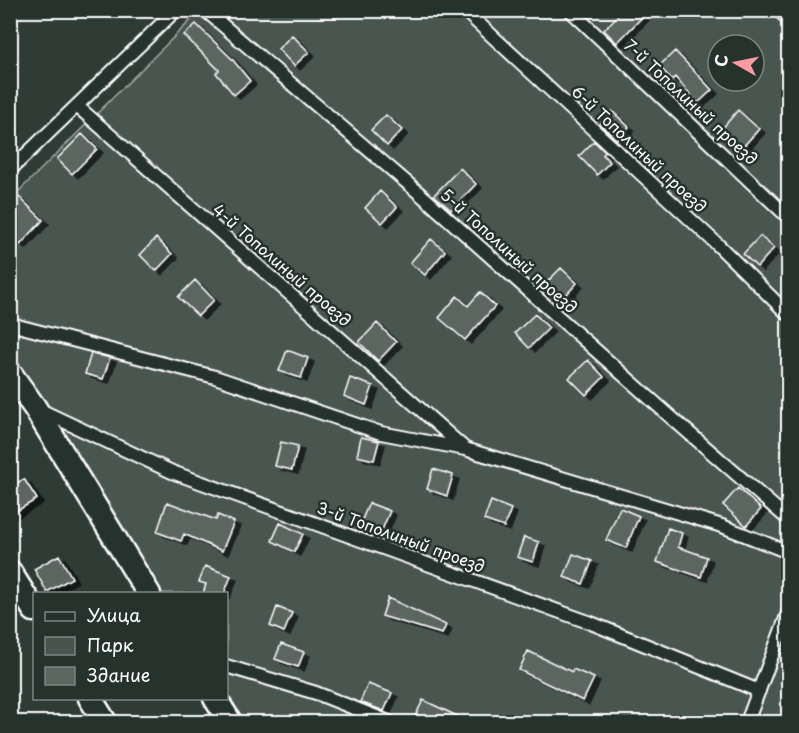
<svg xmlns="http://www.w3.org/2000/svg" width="799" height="733" font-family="'Playpen Sans',sans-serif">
	<defs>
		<filter id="shadow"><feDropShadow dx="6" dy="4" stdDeviation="0" flood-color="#0009"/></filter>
	</defs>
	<rect width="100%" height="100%" fill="#2f3b35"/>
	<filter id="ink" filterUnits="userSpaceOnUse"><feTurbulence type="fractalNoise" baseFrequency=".0167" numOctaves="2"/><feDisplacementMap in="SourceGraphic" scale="12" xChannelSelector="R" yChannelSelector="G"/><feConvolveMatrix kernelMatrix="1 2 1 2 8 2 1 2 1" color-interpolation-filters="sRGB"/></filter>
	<g filter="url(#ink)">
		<path fill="#4a544f" stroke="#a4aaa7" stroke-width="1.5" fill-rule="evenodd" d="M200,11h588v711h-543l-18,-29 -1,-99 -64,-1 -151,-235v-159zM718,45h36v36h-36z"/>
		<path fill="#5b6661" stroke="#fff" stroke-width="1.5" filter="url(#shadow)" d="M623,10h26l-32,33 -13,-13z
			M196,24l36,35 18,22 -16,14 -18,-22 3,-3 -35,-35z
			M292,35l17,17 -15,14 -16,-17z
			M675,51l37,39 -14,13 -23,-26 -3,3 -13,-14z
			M738,110l21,19 -18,20 -21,-18z
			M612,111l17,16 -12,13 -17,-16z
			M386,115l16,15 -15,16 -16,-16z
			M82,134l15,15 -25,25 -15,-15z
			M594,141l11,11 -2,3 7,7 -13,13 -18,-19z
			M460,168l16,16 -25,26 -17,-15z
			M380,191l17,16 -15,16 -17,-15z
			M18,196l25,24 -23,25 -10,-9v-32z
			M760,236l14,12 -17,19 -14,-13z
			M156,238l16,16 -16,17 -16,-16z
			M431,239l14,12 -20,24 -15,-12z
			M561,268l16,15 -13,14 -17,-15z
			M195,280l19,20 -16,16 -20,-19z
			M480,292l15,14 -30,34 -26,-22 18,-22 11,10z
			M535,314l14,14 -20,20 -14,-15z
			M377,323l19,19 -18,19 -19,-19z
			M287,350l21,8 -7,20 -22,-7z
			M91,353l19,5 -7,21 -18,-5z
			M588,360l16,17 -18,18 -17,-17z
			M350,378l23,8 -7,19 -22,-9z
			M361,437l18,4 -5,19 -17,-4z
			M281,442l17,4 -6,24 -17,-4z
			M433,469l20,6 -6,21 -20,-7z
			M24,479l13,20 -27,16v-28z
			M738,488l23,21 -15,17 -23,-21z
			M491,501l20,8 -7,18 -20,-7z
			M167,502l49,18 2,-5 16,7 -12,29 -38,-17 -3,7 -24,-9z
			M369,503l21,8 -8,19 -21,-8z
			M620,508l19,8 -13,32 -20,-8z
			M280,523l23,11 -9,18 -22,-11z
			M668,528l14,5 -4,14 29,10 -6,20 -44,-15z
			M524,537l15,5 -6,20 -16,-5z
			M573,554l19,7 -9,23 -19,-7z
			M59,555l13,23 -25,14 -13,-23z
			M205,566l26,10 -7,18h-21l3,-10 -7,-2z
			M388,598l58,27 -4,9 -60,-18z
			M277,607l15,6 -8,19 -14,-6z
			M281,644l23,8 -6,15 -23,-8z
			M528,651l44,21 1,-3 21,9 -11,23 -64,-31z
			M368,684l24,9 -8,18 -24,-9z
			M423,700l49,23h-60z"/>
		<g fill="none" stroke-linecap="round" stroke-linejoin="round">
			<g stroke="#fff" stroke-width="16">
				<path id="lane" d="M205,10l214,183 254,226 115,100
					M464,10l253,234 71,70
					M570,10l218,207
					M779,10l9,10
					M77,106l386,341
					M10,170l166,-160
					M10,324l205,53 166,56 84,16 257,77 66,26
					M40,410l132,62 419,151 168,68
					M226,666l90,27 73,29
					M747,722l41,-109"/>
			</g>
			<g stroke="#fff" stroke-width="27">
				<path id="street" d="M10,373l25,35 114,186
					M10,572l24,38
					M90,698l15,24
					M215,698l15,24"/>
			</g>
			<use href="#lane" stroke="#26332d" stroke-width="12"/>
			<use href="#street" stroke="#26332d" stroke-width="22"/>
		</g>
	</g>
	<g text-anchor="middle" stroke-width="5" stroke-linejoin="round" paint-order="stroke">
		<g font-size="16" fill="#fff" stroke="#26332d">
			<text transform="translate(691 102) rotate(43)" y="6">7-й Тополиный проезд</text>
			<text transform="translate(639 149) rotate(43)" y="6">6-й Тополиный проезд</text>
			<text transform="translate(509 251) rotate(42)" y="6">5-й Тополиный проезд</text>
			<text transform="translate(282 265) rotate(41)" y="6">4-й Тополиный проезд</text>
			<text transform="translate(401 537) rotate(20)" y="6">3-й Тополиный проезд</text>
		</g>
	</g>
	<rect width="799" height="733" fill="none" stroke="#26332d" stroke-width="36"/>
	<rect x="18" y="18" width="763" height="697" fill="none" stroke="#fff" stroke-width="2" filter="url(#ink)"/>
	<rect x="33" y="592" width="195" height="108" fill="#26332d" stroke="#7d8581" stroke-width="1.5"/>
	<rect x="45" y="612" width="30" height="9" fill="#26332d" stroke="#7d8581" stroke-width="1.5"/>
	<text x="87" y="622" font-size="18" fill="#ffffff">Улица</text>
	<rect x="45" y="637" width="30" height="18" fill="#4a544f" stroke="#7d8581" stroke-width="1.5"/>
	<text x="87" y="652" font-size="18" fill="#ffffff">Парк</text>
	<rect x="45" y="667" width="30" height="18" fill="#5b6661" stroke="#7d8581" stroke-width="1.5"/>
	<text x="87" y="682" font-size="18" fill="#ffffff">Здание</text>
	<g transform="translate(736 63) rotate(279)"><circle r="28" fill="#26332d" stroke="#7d8581" stroke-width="1.5"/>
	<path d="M0-4.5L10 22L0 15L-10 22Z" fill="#ff9aa2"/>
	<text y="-9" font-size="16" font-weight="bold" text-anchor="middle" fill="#ffffff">С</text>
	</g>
</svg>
